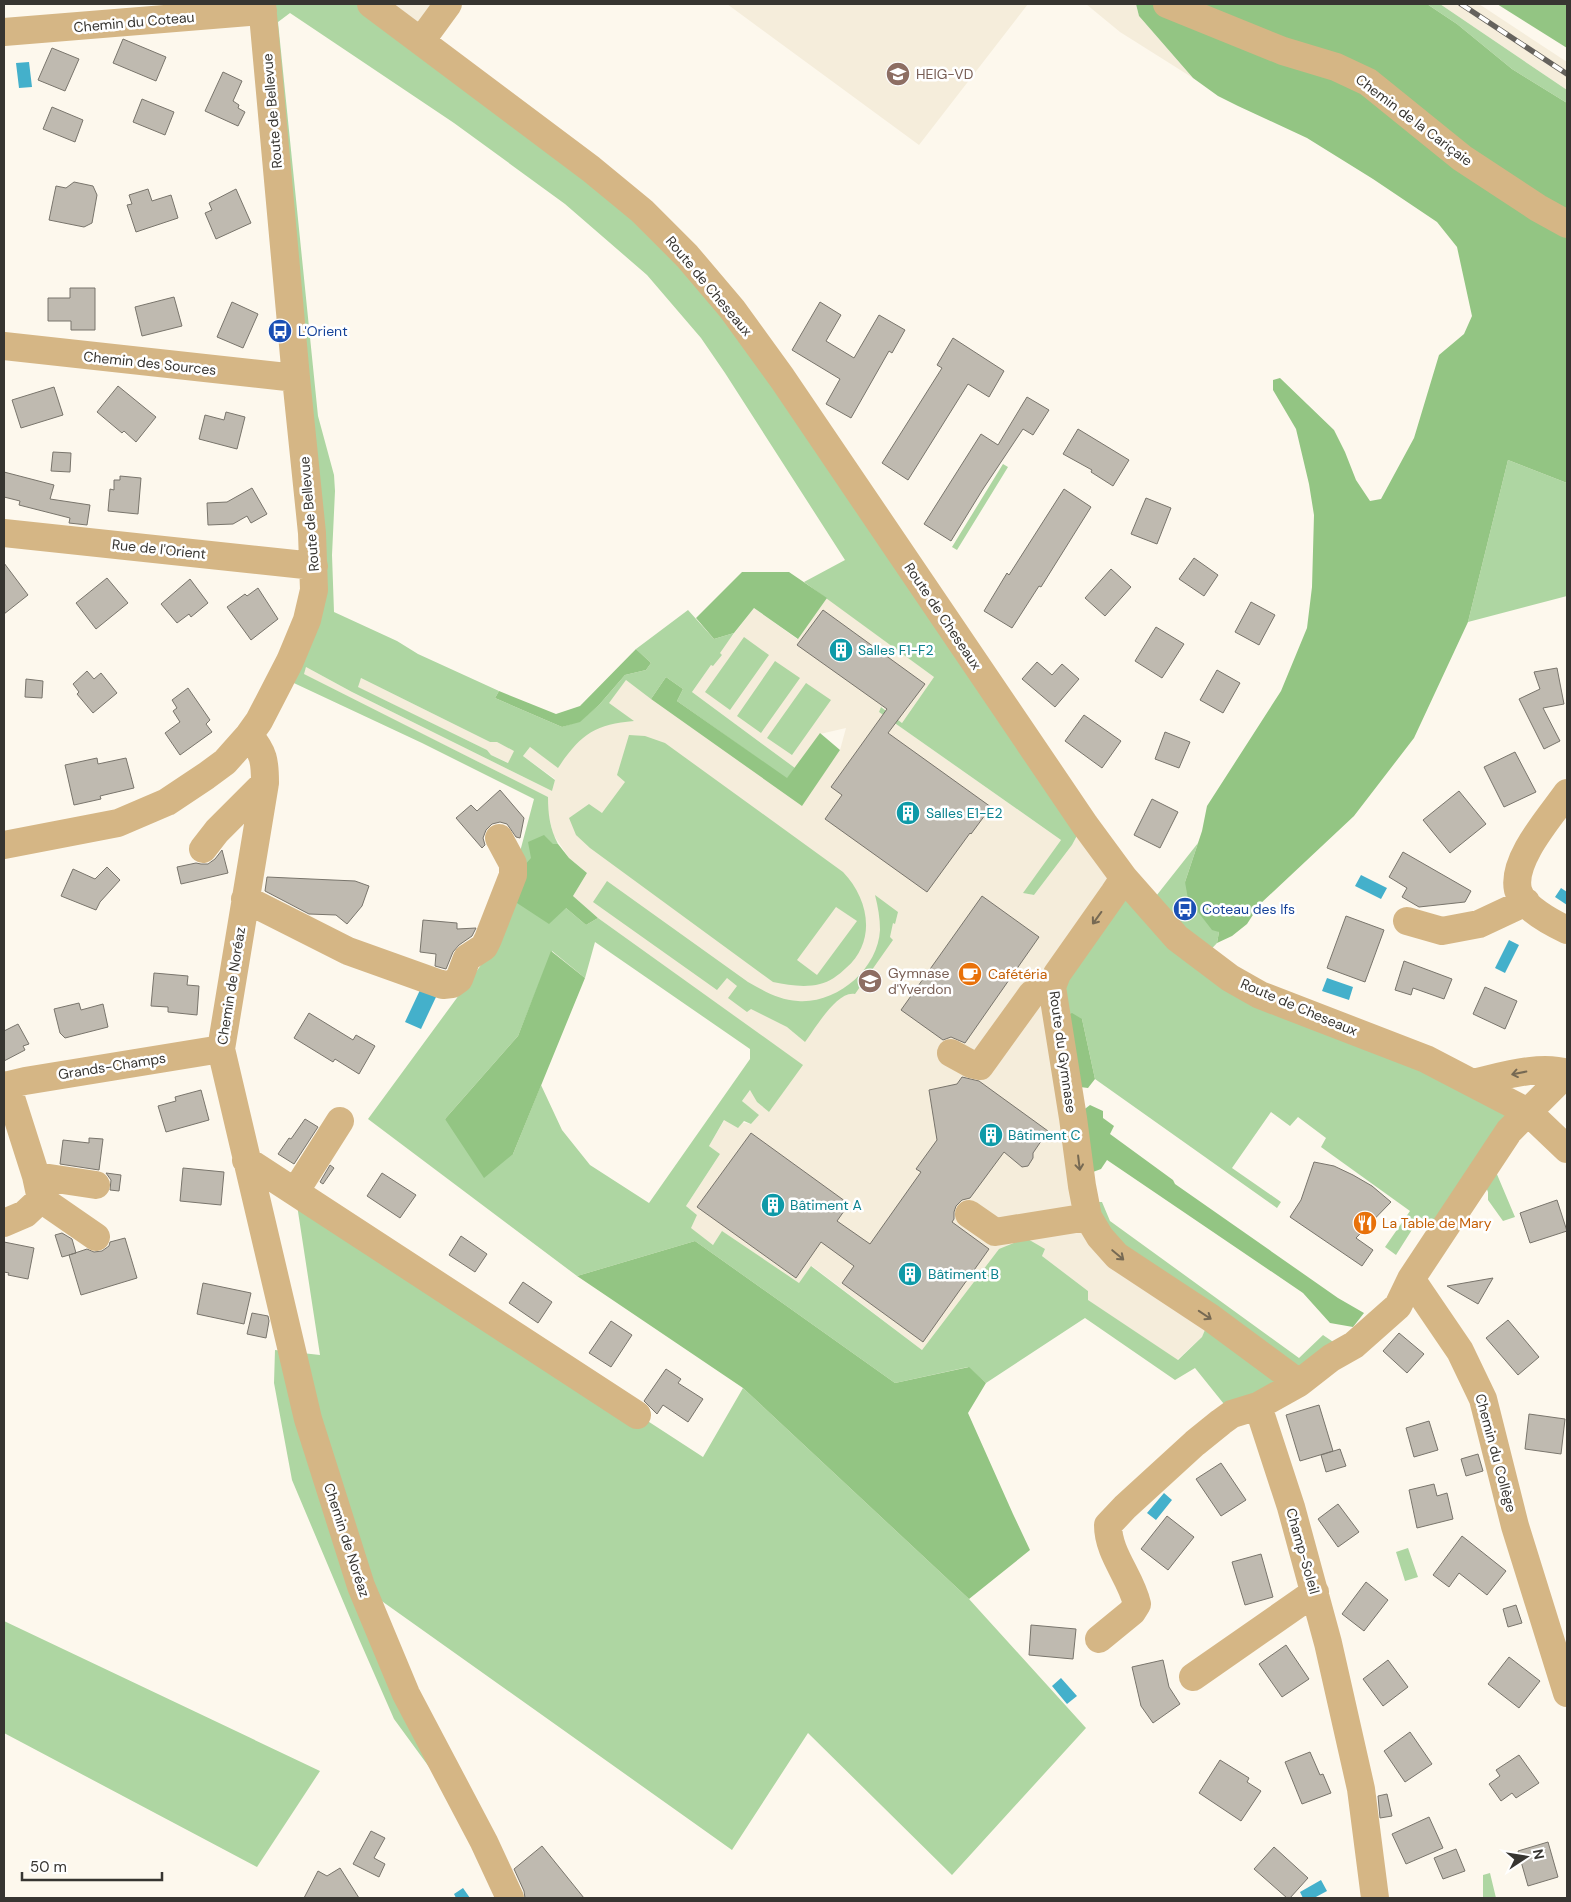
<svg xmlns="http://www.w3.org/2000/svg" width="1571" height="1902" font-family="'DM Sans',sans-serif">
	<rect width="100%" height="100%" fill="#fdf8ed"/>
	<path fill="#f5eddb" d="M371,4h77l-27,37z
		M727,4h301l-109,141z
		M1086,4h50l3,12 54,62 -73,-46z
		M1440,4h39l88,58v28z
		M827,598l107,79 -32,46 -20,-16 -3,5 182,128 -37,53 10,2 38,-50 9,-17 43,50 -67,96 29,233 125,111 -9,19 -25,23 -90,-60 1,-9 -46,-35 3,-7h-46l-77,101 -110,-84 -13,17 -76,-51 -10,13 -23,-17 7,-13 -11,-9 34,-52 -11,-8 16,-27 26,5 7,-9 -16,-14 9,-12 6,13 12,10 33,-47 -204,-147 -25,-22 14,-23 -18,-15 -16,-24 -5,-22v-15l-245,-123 3,-7 46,25 200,99 3,-12 -32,-23 7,-9 28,20 14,-21 19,-15 21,-9 21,-1 -25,-18 18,-23 176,125 38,-55 6,-22 -26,6 -25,34 -103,-76 19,-27 11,-10 -3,-2 35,-45 43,31z
		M361,678l129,64h7l18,9 -6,12 -18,-8 -4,-5 -130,-63z"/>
	<path fill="#aed6a2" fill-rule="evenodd" d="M262,4h109l294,229 416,595 -9,17 -38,50 -11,-2 38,-53 -182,-128 2,-5 21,16 32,-46 -130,-95 41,-22 -120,-187 -24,-35 -54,-63 -82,-71 -111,-81 -164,-110 -12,9 40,394 16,59 1,16 -3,64 2,57 63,29 21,13 81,37 -4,7 67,29 18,-6 19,-16 26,-30 21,-5 5,-7 -15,-14 52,-39 26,29 20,-6 -14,20 2,2 -9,11 -2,-1 -19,27 103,76 -8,11 -110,-78 6,-12 -17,-12 -15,22 -25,-19 -17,23 25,18c-39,3 -54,14 -76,47l-28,-21 -7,9 32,24 -3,11 -200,-99 -46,-25 -2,7 244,123c0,17 2,32 10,47h-4l12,64 20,17 12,-7 205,147 -34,47 -12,-10 -7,-12 -8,11 17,14 -8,9 -7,-3 -6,7 -14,-8 -15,26 11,8 -34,52 11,9 -6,13 22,17 9,-14 77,52 12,-17 111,84 77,-101 27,-11 19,11 -3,7 46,35v9l90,60 24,-23 8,-19 -110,-81 -2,-35h4l8,19 189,137 24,-23 22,15 -113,64 -37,-46 -20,12 -90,-62 -99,65 -18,-16 -73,16 -200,-142 -118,35 -209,-157 127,-173 39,-147 -112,-56 -141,-66 26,-57zM361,678l129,64h7l17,9 -6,12 -17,-8 -4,-5 -129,-63zM595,942l155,107v10l-101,144 -59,-38 -28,-35 -21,-45 -28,69 -68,-35 73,-83 34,-85 33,27z
		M1427,4h13l127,86v13l-55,-34 -55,-45z
		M1508,460l59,23v113l-99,26z
		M1003,464l5,3 -51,83 -5,-3z
		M744,637l25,18 -39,55 -25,-18z
		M775,661l25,17 -39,55 -24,-17z
		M806,683l25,17 -39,55 -25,-17z
		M629,735l16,1 20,7 178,129c26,27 34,69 3,96 -7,7 -17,14 -26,16 -16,4 -31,1 -47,-2l-183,-134 -14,-13 -7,-17 20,-14 13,9 23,-31 -8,-7zM836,907l21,14 -40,54 -20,-15z
		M1198,843l-13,39 34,50 -2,11 -14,15 325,154 -87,121 -21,-16 -24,38 -11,-8 25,-36 -89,-64 5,-9 -28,-21 -8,9 -19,-14 -39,56 49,34 -4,6 -182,-129 -13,-60 -24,1 -1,-46 57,-80 35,11z
		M607,881l141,101c16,9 31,18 50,19 39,3 80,-32 82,-71 0,-12 -2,-23 -5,-35l23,17 -3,12 -2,-1 -3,14 3,3 -38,54c-18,-4 -40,35 -50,48l-18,-15 -36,-18 -4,3 -19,-14 9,-12 -10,-8 -10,12 -124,-88z
		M1496,1172l19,45 -12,4 -15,-21v-8l-2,-5z
		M295,1192l408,265 40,-69 226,211 117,129 -134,147 -144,-142 -76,117 -370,-263 122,255 -90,-123 -35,-80 -67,-159 -18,-97 1,-33 45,5z
		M1408,1548l10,29 -13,4 -9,-29z
		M4,1621l316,150 -63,96 -253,-134z
		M1490,1873l6,25h-13v-23z"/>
	<path fill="#93c583" d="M1136,4h291l30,20 55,45 55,34v99l-3,20 3,2v259l-59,-23 -40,162 -54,116 -60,78 -94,88 -13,20 -15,12 -15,7 2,-11 -7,-2 -24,-31 -3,-17 17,-51 5,-25 74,-115 26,-63 5,-41 2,-72 -5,-31 -13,-55 -23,-39v-10l7,-2 54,52 11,22 11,28 14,21 11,-2 33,-61 25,-83 25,-21 8,-18 -15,-69 -20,-25 -64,-43 -66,-41 -69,-32 -20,-10 -25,-18 -54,-62z
		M1497,4h70v44z
		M742,572h47l38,26 -29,41 -44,-31 -20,25 -20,6 -18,-21z
		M636,649l15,14 -5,7 -21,5 -26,30 -19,17 -18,5 -67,-29 4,-7 57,23 24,-8z
		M666,677l17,12 -6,12 110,77 33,-45 20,17 -38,56 -151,-107z
		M544,835l9,9h5l11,14 18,15 -14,23 25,22 -12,7 -20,-17 -17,16 -32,-21 6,-36 8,-9 -3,-16z
		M551,951l34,27 -72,176 -29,24 -39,-59 73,-83z
		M1072,1013l10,6 13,60 -7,9 -8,-1 -22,-67z
		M1090,1105l13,6v7l11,8 -4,8 63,46 2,4 163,114 26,15 -11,14 -23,-4 -27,-30 -196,-133 -6,9 -8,3 -20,-54z
		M695,1241l200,142 74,-16 17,16 -18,30 45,101 17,36 -61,49 -226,-211 -166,-112z"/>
	<path fill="#44b0cb" d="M29,62l3,25 -13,1 -3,-25z
		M1361,875l26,13 -6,11 -26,-13z
		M1561,888l6,4v13l-12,-8z
		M1509,940l10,5 -14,28 -10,-5z
		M1327,978l26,9 -4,13 -27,-9z
		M420,990l16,7 -15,32 -16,-7z
		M1164,1493l8,7 -16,20 -9,-7z
		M1061,1678l16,18 -10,8 -15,-18z
		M1321,1880l6,11 -13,7h-11l-3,-6z
		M463,1888l7,10h-14l-2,-4z"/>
	<path fill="#bfbab0" stroke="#79756c" d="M123,39l43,18 -10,24 -43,-18z
		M52,48l27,11 -14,32 -27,-11z
		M223,72l19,9 -9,20 6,4 -1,3 7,4 -7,14 -33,-15z
		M142,99l32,13 -9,23 -32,-13z
		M52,107l31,13 -8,22 -32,-13z
		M74,182l19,4 4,9 -5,28 -8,4 -35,-7 7,-34 10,2z
		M148,189l4,12 19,-6 7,23 -42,14 -9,-27 5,-1 -3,-9z
		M236,189l15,34 -35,16 -11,-26 7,-3 -3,-7z
		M70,288h25v42h-24v-9h-23v-23h22z
		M174,297l8,29 -40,10 -7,-29z
		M232,302l26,12 -15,34 -26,-11z
		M820,302l21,13 -15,26 28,17 25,-43 26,15 -13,23 -3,-2 -38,67 -25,-14 14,-25 -48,-29z
		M953,338l51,33 -15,26 -21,-13 -60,96 -26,-17 60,-95 -5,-3z
		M118,386l38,31 -20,25 -12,-11 -2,2 -25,-21z
		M54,387l9,28 -42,13 -9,-28z
		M1027,397l22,13 -16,25 -10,-6 -40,60 -32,52 -27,-17 57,-90 17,11z
		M226,412l19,5 -8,32 -38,-10 6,-24 19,5z
		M1078,429l51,31 -16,26 -22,-14 1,-2 -29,-16z
		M53,452l18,1 -1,19 -19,-1z
		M4,472l50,13 -4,14 40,6 -3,20 -18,-2 1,-5 -51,-13 1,-4 -16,-4z
		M120,476l21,2 -3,36 -30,-3 2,-22 4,1v-10h6z
		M252,488l15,26 -16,9 -4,-7 -14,8 -25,1 -1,-22 20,-1z
		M1064,489l27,18 -50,80 -2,-1 -27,42 -28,-17 23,-38 2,2z
		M1146,498l25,10 -14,36 -26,-10z
		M1194,558l24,17 -14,21 -25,-17z
		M4,563l24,32 -24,19z
		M1111,569l20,18 -26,29 -20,-18z
		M107,578l21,25 -32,26 -20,-26z
		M190,579l18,24 -17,14 -2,-3 -12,9 -16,-19z
		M258,588l20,31 -27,21 -24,-33 18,-13 2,2z
		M1251,602l24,13 -16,30 -24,-13z
		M823,610l102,74 -37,49 103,74 -20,27 -1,-1 -43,59 -102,-73 17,-24 -11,-8 56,-78 -90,-64z
		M1156,627l28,17 -22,34 -27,-17z
		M1037,662l15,13 10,-11 17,15 -24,28 -33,-28z
		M1557,668l7,36 -21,4 17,33 -16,8 -25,-50 21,-10 -6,-17z
		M1217,670l23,13 -17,30 -23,-13z
		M87,671l7,8 7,-6 16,20 -24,20 -16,-19 2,-2 -6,-8z
		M26,679l17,2 -1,17 -17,-1z
		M188,688l22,32 -4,4 6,8 -32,23 -15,-22 15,-11 -7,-11 4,-3 -5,-8z
		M1084,715l37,26 -19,27 -37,-27z
		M1165,732l25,10 -11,26 -24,-9z
		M1515,752l21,40 -32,15 -20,-40z
		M97,758l1,6 28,-6 8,30 -34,8 1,3 -27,6 -9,-40z
		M500,790l24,28 -4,20 -4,-1 -9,-13 -7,-2 -8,2 -6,6 -3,8 2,7 -3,3 -26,-30 15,-13 6,6z
		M1459,791l27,33 -36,29 -27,-33z
		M1152,799l26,13 -18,36 -26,-13z
		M222,850l6,23 -47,11 -4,-17 19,-4 5,1h7l7,-5z
		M1403,852l68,39 -6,11 -46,5 -17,-10 5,-9 -18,-11z
		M107,867l13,13 -20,22 -4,8 -35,-14 12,-27 22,10z
		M267,877l88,4 14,5 -7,20 -15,18 -11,-9 -27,-1 -44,-23z
		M982,896l57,41 -74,106 -14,-6 -8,3 -42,-30z
		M1346,916l38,14 -19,52 -38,-14z
		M423,920l34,3v6l19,-1 -4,8 -13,9 -6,7 -7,17 -11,-3 1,-12 -16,-2z
		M1404,961l48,18 -8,20 -31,-11 -2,7 -16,-5z
		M154,973l34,3 -1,9 12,1 -2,29 -29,-3v-5l-17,-1z
		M1485,987l32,14 -12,28 -32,-15z
		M79,1003l2,7 22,-6 5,23 -43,11 -5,-5 -6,-24z
		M309,1013l44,27 3,-5 19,11 -16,28 -24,-15 -2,3 -39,-24z
		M18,1024l11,20 -6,2 2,4 -21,11v-30z
		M962,1077l17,4 69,50 -15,22v5l-5,8 -6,1 -18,-15 -34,46 -8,2 -6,6 -2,6v7l-2,3 37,27 -66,93 -81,-59 12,-17 -33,-24 -25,36 -99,-71 54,-74 98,71 -12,17 33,23 51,-72 -5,-3 21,-29 -8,-50 28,-6z
		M201,1090l8,30 -43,12 -8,-26 18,-5 -1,-4z
		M305,1119l13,8 -24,37 -16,-10 11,-16 2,1z
		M89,1138l14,1 -4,31 -39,-6 3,-24 26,3z
		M1314,1162l20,4 19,9 19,11 19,16 -35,36 17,12 -11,16 -72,-49 11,-17z
		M330,1165l4,3 -11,16 -3,-2z
		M183,1168l41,4 -3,33 -41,-4z
		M106,1173l15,2 -2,16 -9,-1 1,-10z
		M382,1173l34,22 -16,23 -33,-22z
		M1557,1200l10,31 -37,12 -10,-30z
		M62,1233l10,6 4,14 -14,4 -7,-22z
		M461,1236l26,18 -12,18 -26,-17z
		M125,1238l12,40 -56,17 -12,-40 18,-6 7,3 8,-1 7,-5 1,-4z
		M4,1242l30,6 -6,31 -20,-4 1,-2 -5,-1z
		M1493,1278l-15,26 -31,-18z
		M523,1282l29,20 -14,21 -29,-20z
		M203,1283l48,10 -7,31 -47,-10z
		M252,1313l16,3 1,5 -3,17 -19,-4z
		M1508,1320l31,37 -21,18 -32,-37z
		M611,1321l21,14 -21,32 -22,-14z
		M1399,1333l25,21 -17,19 -24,-22z
		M666,1369l15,10 -3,4 25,16 -15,23 -25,-17 -6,9 -13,-13z
		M1319,1405l14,46 -33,10 -14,-46z
		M1529,1414l36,5 -4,35 -36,-5z
		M1429,1421l9,29 -24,7 -8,-29z
		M1340,1449l6,17 -20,6 -5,-17z
		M1478,1454l5,17 -17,5 -5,-17z
		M1221,1463l25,37 -25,16 -25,-37z
		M1434,1484l3,12 10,-3 6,26 -36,9 -8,-38z
		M1338,1504l21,28 -21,15 -20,-28z
		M1167,1516l27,21 -26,33 -27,-21z
		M1462,1536l44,35 -19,24 -28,-22 -10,14 -16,-12z
		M1261,1554l12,43 -28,8 -13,-43z
		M1366,1582l22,18 -24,31 -22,-17z
		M1516,1605l6,18 -14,4 -5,-18z
		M1031,1625l45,4 -3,30 -44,-4z
		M1286,1645l23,34 -27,18 -23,-33z
		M1509,1657l31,24 -21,27 -31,-24z
		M1163,1660l6,27 11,17 -27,19 -12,-17 -9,-39z
		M1388,1660l20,27 -25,19 -20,-27z
		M1410,1732l22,32 -27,18 -21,-31z
		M1310,1752l10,23 3,-1 8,19 -29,11 -17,-42z
		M1519,1755l20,28 -23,15 -4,-5 -11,8 -12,-17 11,-8 -4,-6z
		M1220,1760l29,18 -2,4 14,9 -20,30 -42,-28z
		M1387,1794l5,22 -12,2 -2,-22z
		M1429,1817l14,31 -37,16 -14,-30z
		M371,1831l14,7 -11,20 11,6 -6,13 -26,-13z
		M1548,1842l10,35 -30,9 -10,-35z
		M542,1846l42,52h-59l-1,-7 -10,-22z
		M1274,1847l34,31 -18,20h-3l-33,-29z
		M1456,1849l9,22 -22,8 -9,-21z
		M340,1868l19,30h-55l14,-27 9,5z"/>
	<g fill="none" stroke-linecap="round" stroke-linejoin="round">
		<path stroke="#d5b685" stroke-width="28" d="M371,4l220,165 51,42 45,45 45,53 50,69 303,447 39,53 53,60 53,40 30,17 166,64 102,53 39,37
			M1167,4l116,47 53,16 32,15 94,76 76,50 29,16
			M4,32l259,-21
			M421,41l27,-37
			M4,346l292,32
			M4,533l310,33
			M249,735c15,18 16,26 16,48l-44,266 87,370 53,167 45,108 78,148 26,56
			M1567,793c-16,23 -56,67 -49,97 4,17 34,33 49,40
			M4,845l114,-22 49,-21 39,-26 19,-14 24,-27 10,-14 31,-60 17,-41 7,-30 -2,-57 -16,-155 -34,-374
			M203,849l14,-18 48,-48
			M1124,878l-10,15 -57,81 -5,13 21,131 9,68 6,31 12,20 17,19 94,62 88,65
			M245,899l103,52 95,34 9,-1 7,-5 8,-21 17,-11 4,-8 25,-64v-11l-14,-26
			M1407,921l35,10 37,-7 47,-22
			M951,1053l20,11 9,2 52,-72 20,-7
			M1472,1083c28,-6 68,-19 95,-10
			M7,1085l29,91 5,23 55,38
			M4,1086l21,-5 196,-32
			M246,1160l391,255
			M36,1176l60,9
			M295,1192l45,-71
			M969,1214l26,18 93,-15
			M4,1223l21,-9 16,-15
			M1411,1279l49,72 23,48 32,127 52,167
			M1258,1406l33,101 37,136 33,146 14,109
			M1099,1639l33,-27 5,-8c-6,-27 -29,-50 -29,-79l17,-18 70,-64 26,-21 11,-8 26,-8 41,-23 32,-25 23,-13 44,-39 13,-27 98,-148 58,-58
			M1193,1677l122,-85"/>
		<g stroke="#65625d" stroke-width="5.5">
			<path id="rail" d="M1461,4l106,70"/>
		</g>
		<use href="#rail" stroke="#fff" stroke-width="4" stroke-dasharray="11" stroke-linecap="butt"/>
	</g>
	<defs><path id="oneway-shaft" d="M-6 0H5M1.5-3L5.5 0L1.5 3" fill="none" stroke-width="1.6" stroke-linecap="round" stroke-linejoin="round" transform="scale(1.25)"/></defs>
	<g stroke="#766953">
		<use href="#oneway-shaft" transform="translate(1097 918) rotate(126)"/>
		<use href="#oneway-shaft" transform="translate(1519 1073) rotate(169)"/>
		<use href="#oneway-shaft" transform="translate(1079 1163) rotate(83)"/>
		<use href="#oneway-shaft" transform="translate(1118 1255) rotate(40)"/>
		<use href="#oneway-shaft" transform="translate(1205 1315) rotate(34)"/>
	</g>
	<defs>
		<g id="university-disc" transform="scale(1.25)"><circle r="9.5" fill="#8d6e63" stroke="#fff"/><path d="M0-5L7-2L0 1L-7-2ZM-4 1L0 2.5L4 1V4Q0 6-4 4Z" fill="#fff"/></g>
		<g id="bus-disc" transform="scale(1.25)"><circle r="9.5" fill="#1a4fb4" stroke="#fff"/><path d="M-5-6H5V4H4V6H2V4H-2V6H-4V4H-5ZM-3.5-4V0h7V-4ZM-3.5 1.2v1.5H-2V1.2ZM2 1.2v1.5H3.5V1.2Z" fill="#fff"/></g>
		<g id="building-disc" transform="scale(1.25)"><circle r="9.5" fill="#0f9aa8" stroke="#fff"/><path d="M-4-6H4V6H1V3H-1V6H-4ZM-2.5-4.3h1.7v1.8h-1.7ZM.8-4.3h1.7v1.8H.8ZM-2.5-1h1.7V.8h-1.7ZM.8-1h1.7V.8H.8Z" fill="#fff"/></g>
		<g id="cafe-disc" transform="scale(1.25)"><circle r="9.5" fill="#e8710a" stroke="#fff"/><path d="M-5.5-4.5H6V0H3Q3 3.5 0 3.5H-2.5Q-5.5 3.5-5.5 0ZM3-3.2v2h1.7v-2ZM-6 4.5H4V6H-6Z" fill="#fff"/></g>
		<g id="school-disc" transform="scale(1.25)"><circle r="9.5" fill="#8d6e63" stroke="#fff"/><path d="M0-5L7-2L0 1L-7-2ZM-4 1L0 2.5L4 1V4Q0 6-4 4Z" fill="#fff"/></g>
		<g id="restaurant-disc" transform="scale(1.25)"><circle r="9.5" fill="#e8710a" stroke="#fff"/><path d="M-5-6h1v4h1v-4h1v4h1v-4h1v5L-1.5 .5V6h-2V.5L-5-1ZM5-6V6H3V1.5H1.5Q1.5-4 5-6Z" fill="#fff"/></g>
	</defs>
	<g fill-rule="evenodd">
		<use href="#university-disc" x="898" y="74"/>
		<use href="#bus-disc" x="280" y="331"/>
		<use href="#building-disc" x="841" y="650"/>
		<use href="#building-disc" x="908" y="813"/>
		<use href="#bus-disc" x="1185" y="909"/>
		<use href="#cafe-disc" x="970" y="974"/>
		<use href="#school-disc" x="870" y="981"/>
		<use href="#building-disc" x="991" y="1135"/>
		<use href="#building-disc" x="773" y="1205"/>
		<use href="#restaurant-disc" x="1365" y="1223"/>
		<use href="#building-disc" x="910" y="1274"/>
	</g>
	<g text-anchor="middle" stroke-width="5" stroke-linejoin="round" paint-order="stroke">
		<g font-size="14" fill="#373531" stroke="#fff">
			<text transform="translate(134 22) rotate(-5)" y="5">Chemin du Coteau</text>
			<text transform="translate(272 111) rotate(-95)" y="5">Route de Bellevue</text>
			<text transform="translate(1414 120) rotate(37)" y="5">Chemin de la Cariçaie</text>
			<text transform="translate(709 286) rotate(50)" y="5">Route de Cheseaux</text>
			<text transform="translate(150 363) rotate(6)" y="5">Chemin des Sources</text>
			<text transform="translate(309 514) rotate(-95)" y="5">Route de Bellevue</text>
			<text transform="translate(159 549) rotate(6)" y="5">Rue de l'Orient</text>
			<text transform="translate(943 616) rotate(56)" y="5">Route de Cheseaux</text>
			<text transform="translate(231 986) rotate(-81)" y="5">Chemin de Noréaz</text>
			<text transform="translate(1299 1007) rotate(23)" y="5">Route de Cheseaux</text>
			<text transform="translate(1063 1052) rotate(82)" y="5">Route du Gymnase</text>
			<text transform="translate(112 1066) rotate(-9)" y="5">Grands-Champs</text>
			<text transform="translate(1496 1453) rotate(75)" y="5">Chemin du Collège</text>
			<text transform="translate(347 1540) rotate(72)" y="5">Chemin de Noréaz</text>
			<text transform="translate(1303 1551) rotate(74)" y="5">Champ-Soleil</text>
		</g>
		<g font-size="14" fill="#785e54" stroke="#fff" text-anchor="start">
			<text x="916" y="79">HEIG-VD</text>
			<text x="888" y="978">Gymnase<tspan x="888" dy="16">d'Yverdon</tspan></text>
		</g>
		<g font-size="14" fill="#164399" stroke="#fff" text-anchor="start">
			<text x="298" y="336">L'Orient</text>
			<text x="1202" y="914">Coteau des Ifs</text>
		</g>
		<g font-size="14" fill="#0d838f" stroke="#fff" text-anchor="start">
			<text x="858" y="655">Salles F1-F2</text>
			<text x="926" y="818">Salles E1-E2</text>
			<text x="1008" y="1140">Bâtiment C</text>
			<text x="790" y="1210">Bâtiment A</text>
			<text x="928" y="1279">Bâtiment B</text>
		</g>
		<g font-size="14" fill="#c56008" stroke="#fff" text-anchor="start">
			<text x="988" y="979">Cafétéria</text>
			<text x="1382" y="1228">La Table de Mary</text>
		</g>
	</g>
	<rect width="1571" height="1902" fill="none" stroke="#373531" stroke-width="10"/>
	<g transform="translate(1526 1857) rotate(78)" stroke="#ffffff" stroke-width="4" paint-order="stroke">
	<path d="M0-4L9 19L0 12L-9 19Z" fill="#373531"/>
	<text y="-8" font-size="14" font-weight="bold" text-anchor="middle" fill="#373531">N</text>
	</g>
	<path d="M22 1872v8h140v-8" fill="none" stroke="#373531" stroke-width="2.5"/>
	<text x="30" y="1872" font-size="15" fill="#373531" stroke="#ffffff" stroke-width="4" paint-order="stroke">50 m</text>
</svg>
